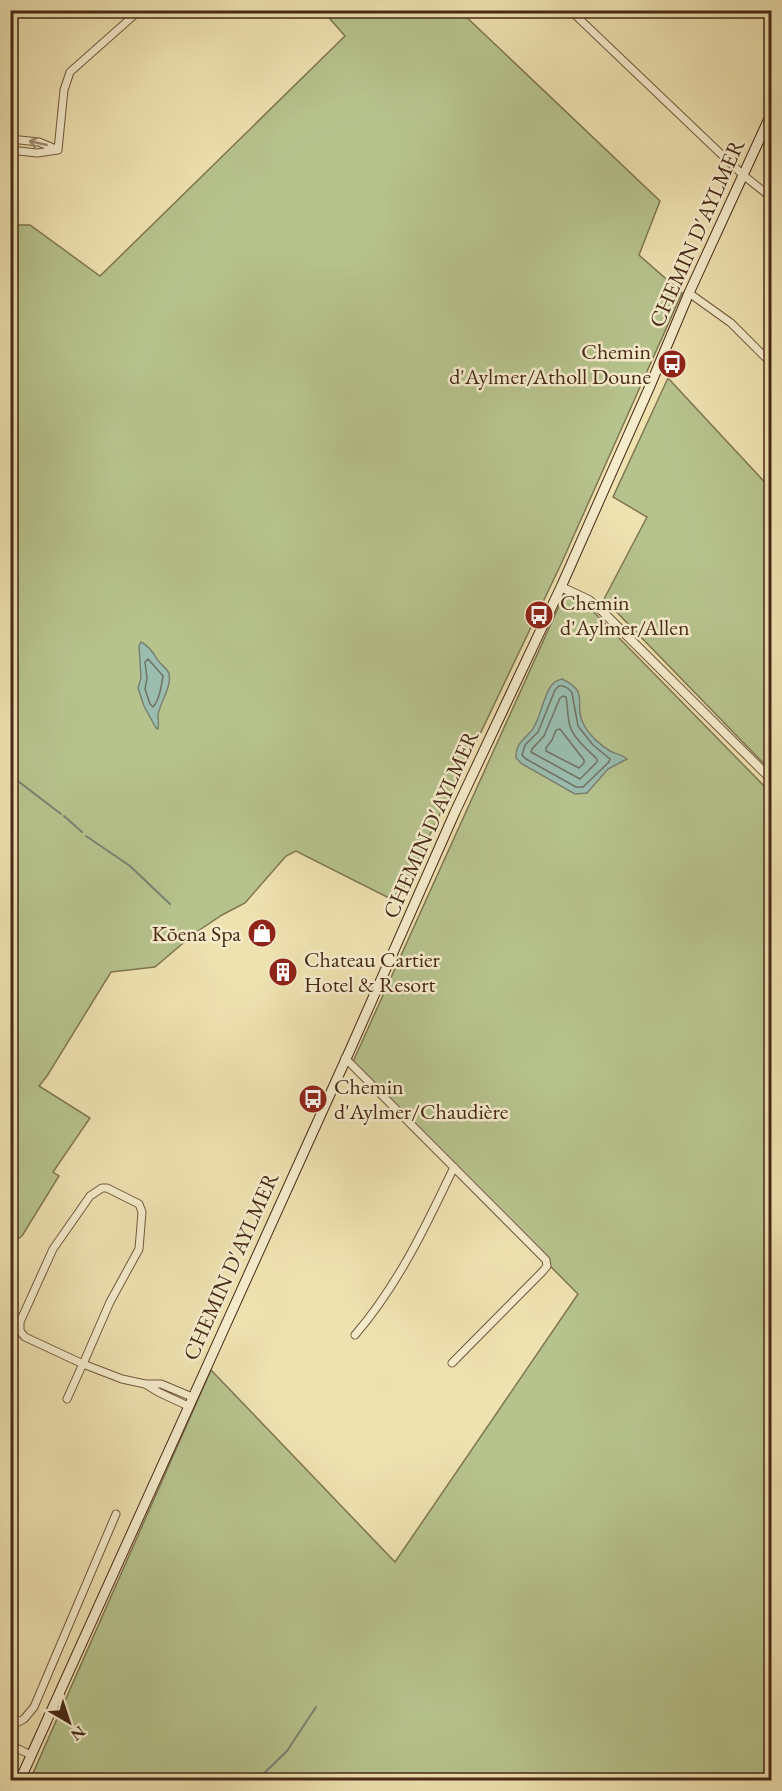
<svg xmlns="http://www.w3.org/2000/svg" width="782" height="1791" font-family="'EB Garamond',serif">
	<rect width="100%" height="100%" fill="#efe2b1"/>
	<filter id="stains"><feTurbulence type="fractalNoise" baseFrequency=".00333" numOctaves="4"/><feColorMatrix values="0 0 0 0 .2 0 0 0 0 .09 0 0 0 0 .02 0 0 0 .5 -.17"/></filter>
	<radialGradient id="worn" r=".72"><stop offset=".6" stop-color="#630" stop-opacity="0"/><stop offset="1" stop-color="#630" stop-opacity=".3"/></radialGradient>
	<path fill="#b7c38d" stroke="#7f7652" stroke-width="1.5" d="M323,11h137l200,190 -21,54 43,38 -120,269 -109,229 -12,21 -44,90 -101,-51 -10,5 -41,47 -23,12 -27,18 -40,34 -44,5 -64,104 -8,10 51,32 -37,54 6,4 -37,60 -9,6 -3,-2v-1015h20l70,51 245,-240z
		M668,378l103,111v282l-167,-172 43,-82 -34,-20z
		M564,595h13l194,198v987h-741l181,-410 184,192 183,-268 -227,-228z"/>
	<path fill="#9abdb0" stroke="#798272" stroke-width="1.5" d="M141,642c8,4 12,10 16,17 3,6 10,8 12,15 3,13 -9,28 -11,41 0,5 1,9 0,14l-2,-1 -12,-22 -6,-18 3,-10 -2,-32z
		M562,679c29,14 11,24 21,44 5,11 17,22 27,28 5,3 12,3 17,8l-19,10 -21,24 -12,1 -53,-30 -6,-6c-1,-14 8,-18 16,-28 9,-12 10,-31 19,-44 3,-4 7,-6 11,-7z"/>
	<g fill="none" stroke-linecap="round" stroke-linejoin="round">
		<path stroke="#707363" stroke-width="1.5" d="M148,659l15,17c-2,10 -3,23 -10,31l-3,-3 -5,-15 2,-11 -2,-16z
			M559,686c5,-1 11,3 13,7l6,33 15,19 17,14 -1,3 -26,25h-7l-50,-28 -4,-4 3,-10 13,-13 17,-42z
			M563,696l3,1c2,9 1,19 4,29 4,13 18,24 27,33v3l-17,17 -49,-27 1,-3 12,-13 16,-38z
			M560,729l24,31v3l-5,5 -33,-17v-3l6,-8 4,-10z"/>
		<path stroke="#798272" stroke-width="2" d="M10,775l51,39
			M64,816l18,16
			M86,836l44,30 40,38
			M257,1780l30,-29 29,-44"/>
		<g stroke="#71573d" stroke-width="9">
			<path id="minor" d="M570,10l173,165 29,23
				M771,10l1,6
				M10,139l29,3 19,8 -21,3 -27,-3
				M58,150l6,-60 6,-18 70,-62
				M689,293l42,30 41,41
				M345,1058l201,202 1,6 -4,5 -91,92
				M10,1327l10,4
				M355,1335c43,-50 71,-109 99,-168
				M145,1384l13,8 30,14
				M67,1399l14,-31 2,-4 27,-62 29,-53 3,-37 -3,-8 -32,-16h-5l-12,8 -37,53 -33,73v9l5,6 58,27 39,15 23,5h16l31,13
				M10,1726l14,-7 10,-12 82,-193
				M10,1745l21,10"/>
		</g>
		<g stroke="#71573d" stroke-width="10">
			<path id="tertiary" d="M561,587l28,13 13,11 170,169"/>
		</g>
		<g stroke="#472916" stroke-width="11">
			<path id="secondary" d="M20,1780l330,-730 105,-238 106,-225 89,-201 39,-93 83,-181"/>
		</g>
		<use href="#minor" stroke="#f5eccc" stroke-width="7"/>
		<use href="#tertiary" stroke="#f5eccc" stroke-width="8"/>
		<use href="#secondary" stroke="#f5eccc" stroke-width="9"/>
	</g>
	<defs><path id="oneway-shaft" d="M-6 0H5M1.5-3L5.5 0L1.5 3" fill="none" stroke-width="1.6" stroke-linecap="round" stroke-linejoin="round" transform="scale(1.5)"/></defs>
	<use stroke="#9e8a71" href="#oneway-shaft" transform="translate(38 143) rotate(-167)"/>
	<defs>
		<g id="bus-disc" transform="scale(1.5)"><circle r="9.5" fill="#8f2418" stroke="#f5eccc"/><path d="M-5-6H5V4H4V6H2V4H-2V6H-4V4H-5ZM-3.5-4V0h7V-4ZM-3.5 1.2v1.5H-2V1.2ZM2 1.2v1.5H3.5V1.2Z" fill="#fff"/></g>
		<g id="shop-disc" transform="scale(1.5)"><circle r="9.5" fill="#8f2418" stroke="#f5eccc"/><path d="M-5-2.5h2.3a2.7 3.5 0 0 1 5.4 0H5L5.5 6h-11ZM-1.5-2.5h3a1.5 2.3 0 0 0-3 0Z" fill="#fff"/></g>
		<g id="building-disc" transform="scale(1.5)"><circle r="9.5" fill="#8f2418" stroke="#f5eccc"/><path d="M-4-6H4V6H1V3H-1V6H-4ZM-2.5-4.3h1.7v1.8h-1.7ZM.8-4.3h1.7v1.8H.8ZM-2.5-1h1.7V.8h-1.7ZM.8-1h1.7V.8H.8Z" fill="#fff"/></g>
	</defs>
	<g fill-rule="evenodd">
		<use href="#bus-disc" x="672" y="364"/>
		<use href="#bus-disc" x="539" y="615"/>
		<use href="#shop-disc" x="262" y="933"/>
		<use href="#building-disc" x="283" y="972"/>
		<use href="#bus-disc" x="313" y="1099"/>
	</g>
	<g text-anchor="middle" stroke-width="5" stroke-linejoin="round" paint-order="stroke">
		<g font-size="22" fill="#472916" stroke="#f5eccc">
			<text transform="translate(696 233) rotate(-66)" y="8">CHEMIN D'AYLMER</text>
			<text transform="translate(430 824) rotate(-66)" y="8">CHEMIN D'AYLMER</text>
			<text transform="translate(230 1266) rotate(-66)" y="8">CHEMIN D'AYLMER</text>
		</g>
		<g font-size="22" fill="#472916" stroke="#f5eccc" text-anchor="start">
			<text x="651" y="359" text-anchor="end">Chemin<tspan x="651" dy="25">d'Aylmer/Atholl Doune</tspan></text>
			<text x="560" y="610">Chemin<tspan x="560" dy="25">d'Aylmer/Allen</tspan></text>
			<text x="241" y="941" text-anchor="end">Kōena Spa</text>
			<text x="304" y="967">Chateau Cartier<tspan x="304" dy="25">Hotel &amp; Resort</tspan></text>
			<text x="334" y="1094">Chemin<tspan x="334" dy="25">d'Aylmer/Chaudière</tspan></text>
		</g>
	</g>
	<rect width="782" height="1791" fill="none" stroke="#efe2b1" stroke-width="36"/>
	<rect x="12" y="12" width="758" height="1767" fill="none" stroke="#472916" stroke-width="3"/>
	<rect x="18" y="18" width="746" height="1755" fill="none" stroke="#472916" stroke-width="1.5"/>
	<g transform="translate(69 1722) rotate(141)" stroke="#f5eccc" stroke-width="4.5" paint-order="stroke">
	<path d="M0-4.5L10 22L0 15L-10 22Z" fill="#472916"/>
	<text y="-9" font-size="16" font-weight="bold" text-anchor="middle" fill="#472916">N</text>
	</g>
	<rect width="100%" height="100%" filter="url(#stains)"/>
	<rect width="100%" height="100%" fill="url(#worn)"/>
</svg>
